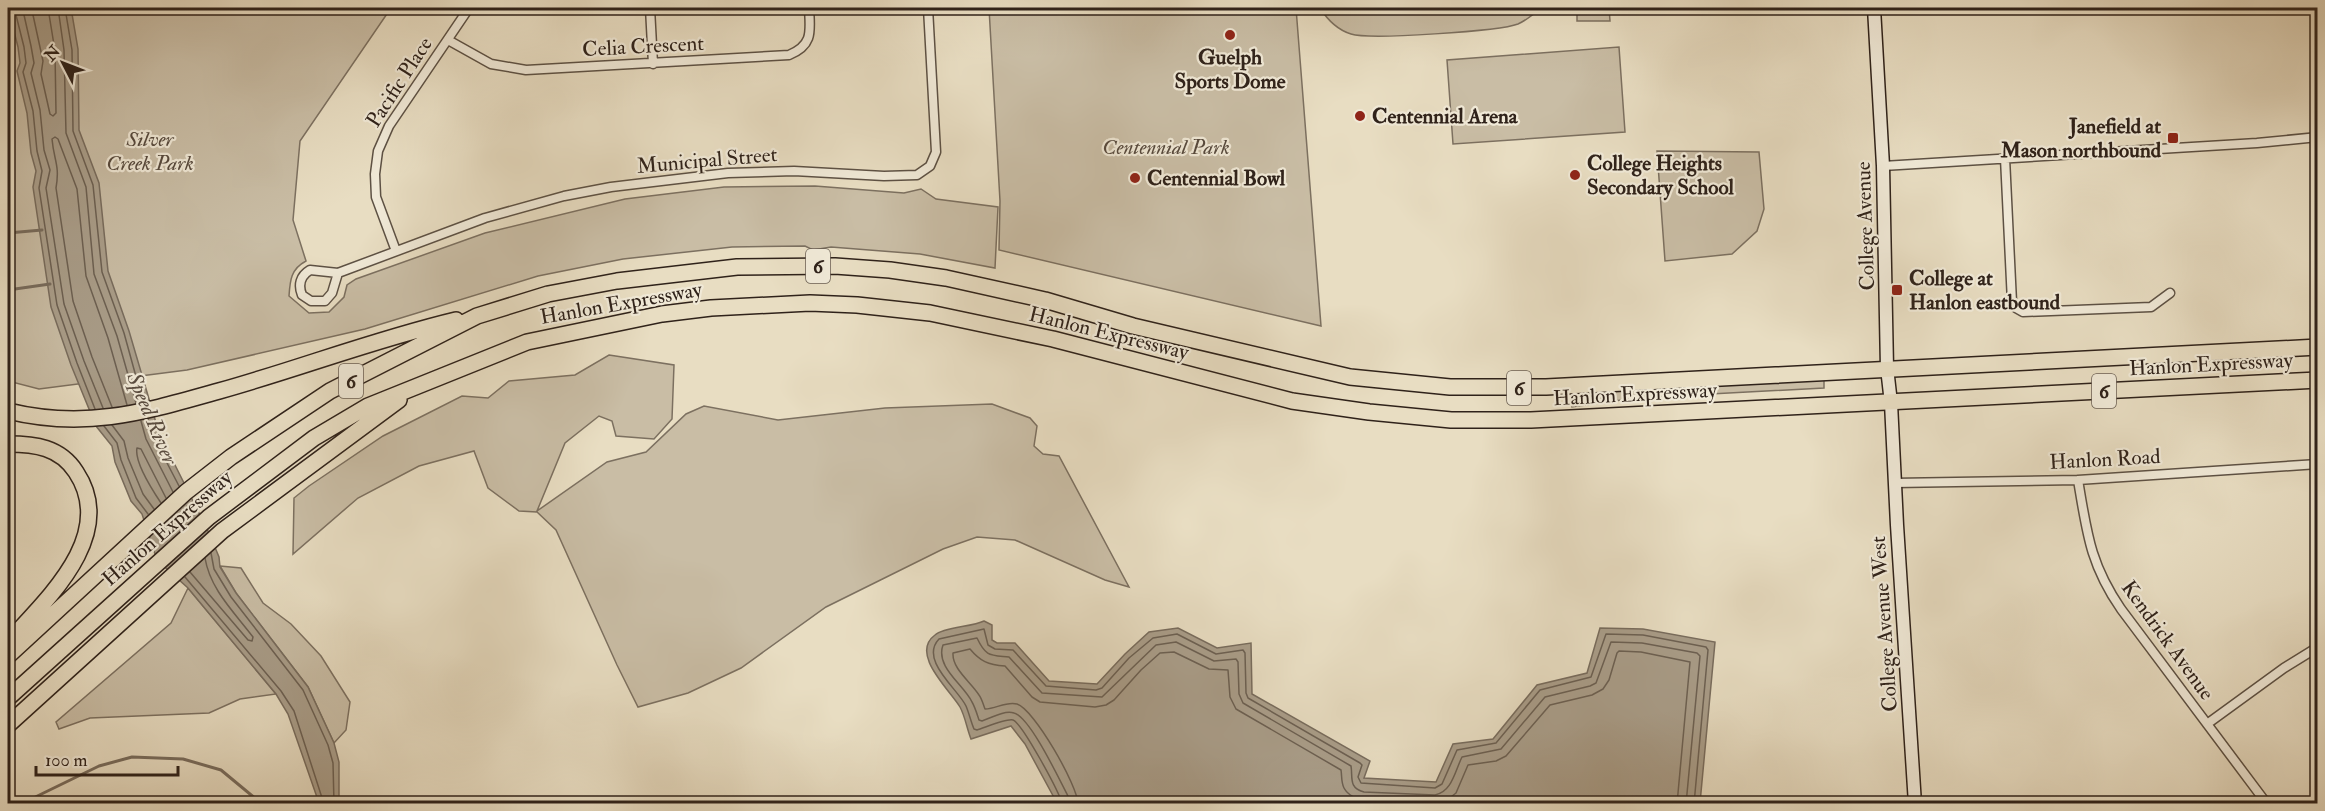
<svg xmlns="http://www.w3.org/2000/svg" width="2325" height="811" font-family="'IM FELL Double Pica',serif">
	<rect width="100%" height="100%" fill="#e8ddc2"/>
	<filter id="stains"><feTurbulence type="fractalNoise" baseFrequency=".00333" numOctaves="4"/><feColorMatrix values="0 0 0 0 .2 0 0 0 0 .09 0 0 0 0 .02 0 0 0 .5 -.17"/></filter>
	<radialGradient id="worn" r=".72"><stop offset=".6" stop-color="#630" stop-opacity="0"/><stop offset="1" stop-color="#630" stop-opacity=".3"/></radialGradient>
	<path fill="#c9bda5" stroke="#7c7060" stroke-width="1.5" d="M8,8h383l-91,133 -7,79 13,41c-15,8 -16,19 -17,35l20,17 20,-1 15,-15 3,-12 9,-6 129,-46 140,-34 99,-12 91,-1 89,7 17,-4 15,10 62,8 -3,61 -75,-14 -89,-7 -18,3 -8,-4 -73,1 -109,12 -85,17 -173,53 -178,41 -148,19 -31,-8z
		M989,8h307l25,318 -322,-76 1,-49z
		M1320,8h221c-7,6 -14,12 -23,16 -18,7 -148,16 -167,10 -13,-4 -24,-15 -31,-26z
		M1577,8h32l1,13h-33z
		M1619,47l6,85 -172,12 -6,-84z
		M1657,151l102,1 5,57 -7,22 -25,23 -67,7z
		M609,355l65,10 -2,54 -18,20 -38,-3 -4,-15 -13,-5 -34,27 -28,68 70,-49 39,-10 40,-38 18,-8 74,14 107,-12 107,-4 38,14 7,8 -3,20 9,8 16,2 70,131 -24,-7 -90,-40 -38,-3 -34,12 -117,58 -85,61 -53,25 -50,14 -21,-42 -61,-135 -19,-18 -18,-1 -31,-23 -14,-37 -55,15 -61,32 -65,56 1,-56 15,-12 74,-50 79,-40 26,2 21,-17 66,-6z
		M1824,380v8l-188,10 -64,9v-15z
		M220,566l21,2 22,35 28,21 30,32 29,46 -4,28 -12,13 -26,-56 -72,-94z
		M188,588l88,106 -36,5 -31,14 -119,5 -31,11 -3,-7 115,-99z"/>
	<path fill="#a99d89" stroke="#786c5d" stroke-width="1.5" d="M14,8h57l7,41 1,81 20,53 9,88 21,60 30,102 50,100 10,24 1,10 16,26 72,94 26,56 5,19v39l2,2h-22l-31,-89 -12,-20 -88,-106 -31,-28 -15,-46 -11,-13 -16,-39 -3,-16 -16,-20 -25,-61 -20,-58 -18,-120 3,-16 -5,-18 -4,-40 -10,-42 3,-8 -2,-16 -9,-35z
		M984,621l8,4v15l5,3h18l34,38 48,3 28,-30 24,-22 29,-4 39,20 34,-5 1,51 118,67 -6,17 72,4 17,-38 40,-5 44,-54 50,-12 13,-45 43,1 72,13 -15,161h-643l-32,-59 -14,-18 -40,13c-4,-10 -6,-23 -11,-32 -9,-16 -51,-53 -25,-72 9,-8 37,-8 49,-14z"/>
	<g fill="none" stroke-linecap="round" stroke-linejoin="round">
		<path stroke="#6c6052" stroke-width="1.5" d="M17,8l-1,7 8,32 2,16 -3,9 10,39 4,40 5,20 -3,17 18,117 20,58 18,46
			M25,8l-1,7 7,31 3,17 -3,10 9,37 4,40 6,20 -4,18 18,116 20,57 19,47
			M34,8l-1,7 10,46 -2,13 9,40 3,2 3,-3 -1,-62 -7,-43
			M58,8l6,42 2,83 20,54 8,87 23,62 19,67
			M65,8l7,42 1,81 20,54 9,87 22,61 19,69
			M112,407l-20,-50 -19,-56 -17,-113c4,-23 -2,-27 -4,-49l3,-2 3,2 19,50 9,87 22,62 19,67
			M148,419l5,17 26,50
			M141,421l5,18 27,53
			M112,425l12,16 4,17 15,36 11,15
			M104,426l13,17 4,17 15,38 12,16
			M161,503c-8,-12 -27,-41 -24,-55l4,1 25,49
			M211,553l3,16 17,28 72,93 25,55 5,18 1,41
			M190,572l58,68 4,1 1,-4c-19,-25 -43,-48 -48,-79
			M185,577l96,114 13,20 30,93
			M1062,804c-2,-11 -40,-81 -49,-84 -6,-2 -29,8 -36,10l-3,-1c-3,-7 -5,-16 -8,-23 -8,-17 -47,-46 -27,-67l45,-10 4,16 7,4 18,1 33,36 50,4 6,-2 27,-30 24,-20 24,-4 39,20 27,-4 2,3 1,40 2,5 112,65 2,2 -4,12 3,6 74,5 7,-4 15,-34 39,-7 44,-53 51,-13 15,-43 37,1 63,12 2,3 -14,154
			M1069,804l-1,-8c-9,-17 -38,-79 -54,-83 -10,-3 -23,5 -32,8l-3,-1c-2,-6 -4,-13 -7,-18 -8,-17 -37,-35 -29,-57l34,-7c9,19 13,17 32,19l33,36 60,4 54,-52 20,-3 38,19 22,-2 2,3 1,32 4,9 108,63c2,11 -3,22 13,26l71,3c17,-3 20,-24 27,-38l39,-8 44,-52 45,-11 6,-3 15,-41 31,1 55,10 3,3 -14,148
			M1078,804c0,-18 -44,-95 -61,-100 -11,-3 -21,5 -32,5 -2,-5 -3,-10 -6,-14 -8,-13 -27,-26 -26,-42l17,-4c10,12 18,16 35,17l27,31 8,5 55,5 11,-2 8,-5 27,-30 19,-17 14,-1 35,17 19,1 2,27 6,12 105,61c1,6 0,12 3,18 10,19 52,15 71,16
			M1442,804l14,-11 12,-28 28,-4 10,-5 44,-51 42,-10 11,-6 6,-9 8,-27 2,-2 22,1 49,10 -13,142"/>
		<path stroke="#786c5d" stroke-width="3" d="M8,233l34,-3
			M8,290l42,-6
			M23,803l76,-37 33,-9 51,2 38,11 41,34"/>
		<g stroke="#5d5144" stroke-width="11">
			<path id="street" d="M650,8l3,56
				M448,40l43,24 35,6 263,-15c25,-10 21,-25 20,-47
				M2005,158l7,144 4,6 7,4 128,-5 19,-14
				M1883,166l374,-23 61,-6
				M396,251l-20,-54 -1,-23 3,-23 11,-25 80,-118
				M338,273l-6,20 -7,8h-14l-9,-6c-4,-10 -2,-19 8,-25l28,3 147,-55 79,-22 47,-9 117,-14 66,-2 90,5 33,-1 13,-9 6,-14 -8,-144
				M2078,480c9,53 12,84 43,129l146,195
				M1894,483l184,-3 240,-16
				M2207,724l77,-56 34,-21"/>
		</g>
		<g stroke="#2f221a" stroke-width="15">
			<path id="secondary" d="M1874,8l9,158 4,202 4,35 6,122 18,279"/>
		</g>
		<g stroke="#2f221a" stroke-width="18">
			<path id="highway" d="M8,411c78,19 136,1 211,-20 79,-22 157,-52 237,-71
				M8,444c27,0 52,3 68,28 42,63 -29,127 -68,170
				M8,656l178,-164 45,-35 99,-66 147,-75 71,-22 69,-13 120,-14 98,-1 55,4 56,8 99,22 88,26 217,51 100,10h96l772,-40
				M8,698l201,-181 105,-79 54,-32 159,-64 135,-28 49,-6 99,-5 47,2 73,8 123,26 239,62 77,11 82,8h80l787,-40
				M8,725l214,-194 177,-131"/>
		</g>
		<use href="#street" stroke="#f0e9d7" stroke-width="8"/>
		<use href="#secondary" stroke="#f0e9d7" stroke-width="12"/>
		<use href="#highway" stroke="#e8ddc2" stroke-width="15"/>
	</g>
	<g fill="#8f2418" stroke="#f0e9d7" stroke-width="2">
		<circle cx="1230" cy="35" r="6"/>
		<circle cx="1360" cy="116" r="6"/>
		<rect x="2167" y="132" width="12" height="12" rx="3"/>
		<circle cx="1575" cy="175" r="6"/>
		<circle cx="1135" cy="178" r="6"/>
		<rect x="1891" y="284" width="12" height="12" rx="3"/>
	</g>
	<g text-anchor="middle" stroke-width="4.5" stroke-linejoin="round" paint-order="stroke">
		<g fill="#f0e9d7" stroke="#695e53" stroke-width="1.5">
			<rect x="806" y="249" width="24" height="34" rx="4.5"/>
			<rect x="339" y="364" width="24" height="34" rx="4.5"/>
			<rect x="1507" y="371" width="24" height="34" rx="4.5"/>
			<rect x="2092" y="374" width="24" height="34" rx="4.5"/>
		</g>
		<g font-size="20" font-weight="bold" fill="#2f221a">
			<text x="818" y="273">6</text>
			<text x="351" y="388">6</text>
			<text x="1519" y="395">6</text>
			<text x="2104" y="398">6</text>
		</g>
		<g font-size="21" fill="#2f221a" stroke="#f0e9d7">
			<text transform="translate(643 46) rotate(-3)" y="7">Celia Crescent</text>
			<text transform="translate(399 82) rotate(-57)" y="7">Pacific Place</text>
			<text transform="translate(707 160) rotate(-5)" y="7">Municipal Street</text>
			<text transform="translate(1865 226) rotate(-92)" y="7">College Avenue</text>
			<text transform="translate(621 303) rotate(-10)" y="7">Hanlon Expressway</text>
			<text transform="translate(1109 333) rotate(14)" y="7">Hanlon Expressway</text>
			<text transform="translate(2211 364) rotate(-3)" y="7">Hanlon Expressway</text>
			<text transform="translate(1635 394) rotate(-3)" y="7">Hanlon Expressway</text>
			<text transform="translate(2105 459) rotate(-3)" y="7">Hanlon Road</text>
			<text transform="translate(167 528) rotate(-41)" y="7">Hanlon Expressway</text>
			<text transform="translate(1884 624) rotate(-94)" y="7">College Avenue West</text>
			<text transform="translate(2168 640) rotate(54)" y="7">Kendrick Avenue</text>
		</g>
		<g font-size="21" font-weight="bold" fill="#2f221a" stroke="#f0e9d7" text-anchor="start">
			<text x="1230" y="64" text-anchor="middle">Guelph<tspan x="1230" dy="24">Sports Dome</tspan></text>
			<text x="1372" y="123">Centennial Arena</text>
			<text x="2161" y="133" text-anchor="end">Janefield at<tspan x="2161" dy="24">Mason northbound</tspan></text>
			<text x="1587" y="170">College Heights<tspan x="1587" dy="24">Secondary School</tspan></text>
			<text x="1147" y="185">Centennial Bowl</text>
			<text x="1909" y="285">College at<tspan x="1909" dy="24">Hanlon eastbound</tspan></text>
		</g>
		<g font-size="21" font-style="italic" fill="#56493d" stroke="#f0e9d7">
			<text x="150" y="146">Silver<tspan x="150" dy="24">Creek Park</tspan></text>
			<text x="1166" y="154">Centennial Park</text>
		</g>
		<g font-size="22" font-style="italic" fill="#5a4d41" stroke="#f0e9d7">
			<text transform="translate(153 418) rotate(67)" y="8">Speed River</text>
		</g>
	</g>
	<rect width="2325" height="811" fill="none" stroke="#e8ddc2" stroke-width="30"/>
	<rect x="9" y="9" width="2307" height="793" fill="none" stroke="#2f221a" stroke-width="3"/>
	<rect x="15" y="15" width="2295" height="781" fill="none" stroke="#2f221a" stroke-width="1.5"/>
	<g transform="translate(63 63) rotate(312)" stroke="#f0e9d7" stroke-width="4.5" paint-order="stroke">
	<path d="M0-4.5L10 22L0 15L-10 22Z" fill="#2f221a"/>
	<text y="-9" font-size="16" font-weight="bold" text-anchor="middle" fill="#2f221a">N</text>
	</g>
	<path d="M36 766v9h142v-9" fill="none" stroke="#2f221a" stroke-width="3"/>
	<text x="45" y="766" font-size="18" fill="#2f221a" stroke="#f0e9d7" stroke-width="4.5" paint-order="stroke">100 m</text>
	<rect width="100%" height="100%" filter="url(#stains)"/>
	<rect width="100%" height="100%" fill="url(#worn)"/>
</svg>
